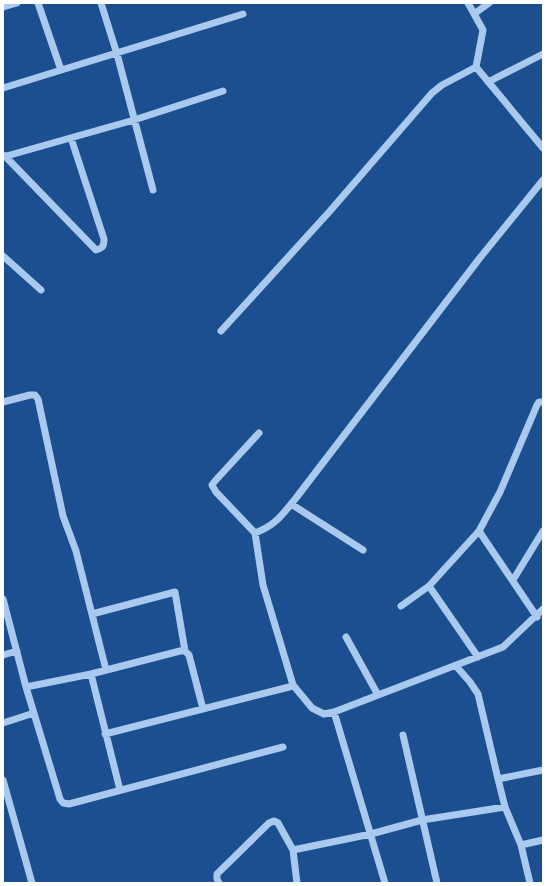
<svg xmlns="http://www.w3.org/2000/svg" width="546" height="886" font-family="'Golos Text',sans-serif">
	<rect width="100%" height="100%" fill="#1b4f8f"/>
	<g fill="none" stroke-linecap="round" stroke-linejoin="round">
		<path stroke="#a9c9ee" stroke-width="7" d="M38,3l23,67
			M101,3l16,51 36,136
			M468,3l15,27 -7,37 67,81
			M3,7l14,-4
			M474,14l15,-11
			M488,82l55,-28
			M3,88l240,-74
			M5,156l91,94c7,-2 8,-4 8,-11l-33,-101
			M3,157l131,-37 89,-29
			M3,256l38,34
			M221,331l109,-120 102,-118 10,-8 34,-18
			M3,402l27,-7h5l3,4 25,117 13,35 30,119
			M291,504l72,46
			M479,531l58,86
			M255,533c21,-8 27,-18 41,-35l183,-239 64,-79
			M513,580l30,-49
			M429,586l49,71
			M3,599l23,88 34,112 3,4 6,1 214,-57
			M401,606l28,-20 50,-55 21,-39 37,-87 2,-3h4
			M92,614l83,-22 10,59
			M346,637l32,58
			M3,655l14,-4
			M456,666l14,16 8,12 20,85
			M91,674l29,116
			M293,685l19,23 12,6 10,-2 169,-65 40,-38
			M26,687l65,-13 89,-23h5l4,4 14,54
			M334,712l51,171
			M3,723l31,-10
			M105,734l184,-47 4,-2 -30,-100 -8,-52 -39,-41 -4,-7 3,-4 44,-48
			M403,735l34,148
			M3,780l29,103
			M505,807l16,38 9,38
			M521,845l22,-5
			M293,850l78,-16 51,-14 83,-13 -7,-28 45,-9
			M219,883l-2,-4v-5l52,-51 5,-2 4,2 15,27 4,33"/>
	</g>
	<rect width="546" height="886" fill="none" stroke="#ffffff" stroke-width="8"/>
</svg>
